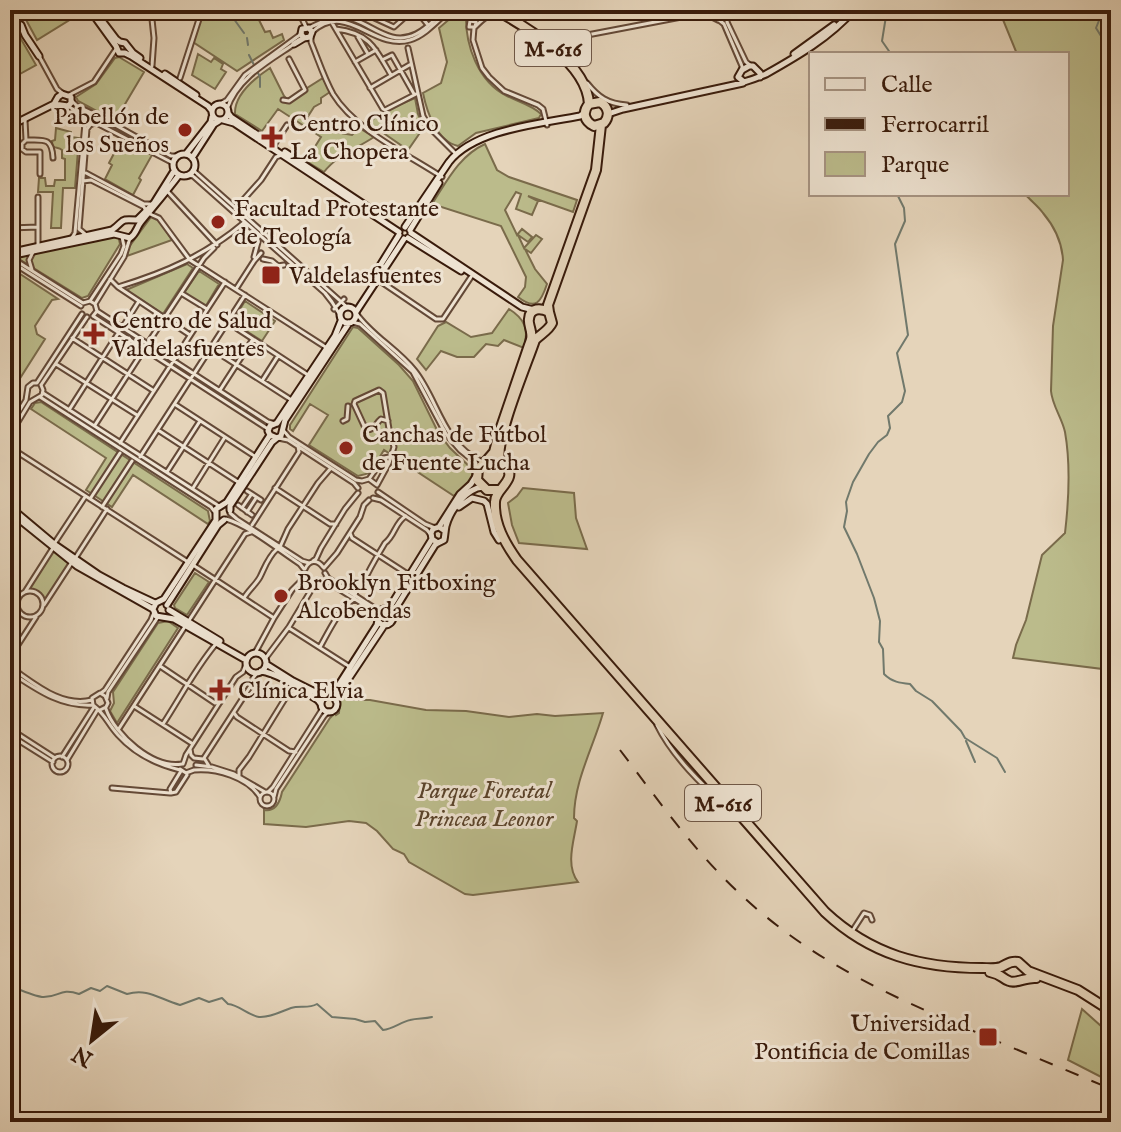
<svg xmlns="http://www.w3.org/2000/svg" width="1121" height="1132" font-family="'IM FELL English',serif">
	<rect width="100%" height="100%" fill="#e5d4ba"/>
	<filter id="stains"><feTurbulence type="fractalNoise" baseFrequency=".0025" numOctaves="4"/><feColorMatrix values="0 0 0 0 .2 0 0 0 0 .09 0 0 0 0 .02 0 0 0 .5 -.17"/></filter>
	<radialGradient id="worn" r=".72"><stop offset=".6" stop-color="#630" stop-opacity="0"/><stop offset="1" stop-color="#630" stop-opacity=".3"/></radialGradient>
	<path fill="#bbbb8b" stroke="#7a6b4b" stroke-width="2" d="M33,10h50l1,1 -47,29 -13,-24z
		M204,10h50l11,22 5,-1 3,7 9,-4 2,6 -47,31 -44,-29z
		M999,10h112v660l-98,-12 3,-13 10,-25 16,-65 23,-22c4,-34 6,-67 0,-101 -3,-14 -13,-27 -14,-41l2,-65 10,-66c-1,-17 -9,-34 -20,-47 -5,-7 -12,-12 -18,-19h42v-140h-50z
		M459,11l7,3c-1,31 12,68 41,82 12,6 25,9 34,18l-2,4 -63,15 -18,13c-21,-5 -31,-33 -35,-53l18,-10 6,-21 -8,-34z
		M10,20l26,45 -18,10 -8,-10z
		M198,54l13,8 3,-4 9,6 -2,5 5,3 -11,17 -23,-14z
		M119,57l25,15 -29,49 -37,-20 -2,-4 20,-13 19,-26z
		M270,68l14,28 4,4 35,-22 7,14 -9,6v5l-7,4 -7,11 22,13 23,4 7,-7 15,9c-18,12 -37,18 -50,35l-18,-11 15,-24 -43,-28 -16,22 -27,-17c-1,-19 20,-36 35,-46z
		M415,98l3,16 6,13 -16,23 -39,-27 11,-10z
		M56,128l15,4v5l8,1 -4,50h-12l-2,40h-10l2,-36h-15l1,-14h6l1,8h8l1,-6h10v-21l-3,-1v-8c-5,-4 -10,0 -10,-9l3,-1z
		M121,140l31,15 -13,23 2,2 -8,15 -28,-16 7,-14 -3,-2z
		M485,144l12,26 12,7 68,23 -4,12 -45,-16 10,5 -6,14 -16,-6 5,-15 -5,-2 -11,18 12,25 5,-6 10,8 -4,5 -10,-7 6,13 12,-13 6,4 -11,14 -6,-4 10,20 12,15c-6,18 -11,27 -29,13l7,-10 1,-10 -25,-51 -69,-22c15,-23 27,-48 53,-60z
		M154,213l18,27 -45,16 2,-9z
		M118,235l2,9 -32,52 -6,2 -63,-39 1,-3z
		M187,264l6,4 -30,46 -37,-24z
		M10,270h4l44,29 -6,1 -17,26 2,8 8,5 -35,55z
		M199,271l20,13 -15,25 -22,-13z
		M245,301l30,20 -13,20 -30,-19z
		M509,309c16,10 20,20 15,39l-20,-8 -6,6 -12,-2 -12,13h-17l-16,-6 -15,19 -9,-11 21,-33 8,-4 25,15 21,-4z
		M353,327l5,1 41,37 14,16 25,51 12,16 22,21v9l-18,18 -70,-46 -14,23 -12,3 -49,-31 19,-30 -18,-11 -17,27 -3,-2v-4z
		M41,402l167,109 2,10 -2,3 -75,-49 -21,32 -26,-17 20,-32 -75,-49 4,-6z
		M523,488l51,5 2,25 11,31 -68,-6 -7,-18 -4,-22 9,-7z
		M53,550l16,13 -24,39 -7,-10 -11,-2z
		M195,573l14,9 -22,33 -12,-7 -1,-3z
		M168,621l10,7 -61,95 -7,-12 4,-8 -1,-11 45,-69z
		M342,696l12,4h16l56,10 40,1 43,6 28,-3 18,2 48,-3c-10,35 -29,68 -29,105l3,3c-3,20 -12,44 1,61l-105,13 -8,-1 -56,-32 -5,-8 -11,-5 -16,-18 -11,-8 -17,-2 -43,6 -42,-3v-14c12,2 16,-8 18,-18l48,-74 5,-5 1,2 3,-2 1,-14z
		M1082,1009l29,26v47l-43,-22z"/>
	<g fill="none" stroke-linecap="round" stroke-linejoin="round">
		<path stroke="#71796c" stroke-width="2" d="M887,10l-5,31 9,13
			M1092,10l8,8 -4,10 15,24
			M231,15l13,18
			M247,38l1,7
			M249,55l11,22v10
			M897,194l7,14 1,13 -10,23 13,91 -11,18 8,38 -3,11 -14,14 2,12 -3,7 -9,7 -9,12 -16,28 -7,20 1,9 -3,16 13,27 17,44 6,23 -1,21 4,7 1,25c8,8 16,9 26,10l6,7 16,10 29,30 4,7 32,20 8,14
			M966,741l9,21
			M10,751l7,-3
			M10,986c8,3 24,10 32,11 17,1 18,-10 37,-3l12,-6 9,3 7,-5 20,8c21,-6 32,5 53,11l19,-7 10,4 13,-4 6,6c11,1 20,11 31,13 11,1 23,-6 32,-9 9,-3 17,1 26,-4l15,13 23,2 10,3 10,-1 8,9c10,-1 18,-8 27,-10 8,-2 14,-1 22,-3"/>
		<g stroke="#644937" stroke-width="7">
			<path id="street" d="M13,10l8,15
				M151,10l3,28 -2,28
				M298,10l8,17
				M328,10l2,8
				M357,10l37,17 19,-17
				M416,10l12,15
				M506,10l8,6
				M706,10l4,6 8,4
				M152,12l6,2 9,-4
				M728,15l-1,7 19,40 4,3
				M719,20l5,4 18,42v4
				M331,21l52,88 2,1 33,-17
				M470,21l6,1 -1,5h-6z
				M476,26c8,-8 13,-13 24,-9
				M309,28c10,-5 19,-10 30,-11 28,-1 47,32 77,17 11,-5 20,-16 29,-24
				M474,28l-1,12 9,28 7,9 15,14 34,14 5,4 4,16
				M336,29c34,4 40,20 55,46
				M312,32c35,-32 61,19 98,8 16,-5 28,-20 40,-30
				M541,34l20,9 21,-7 115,-22h10
				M311,37v5c7,17 13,36 22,52 22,36 74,60 109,83
				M358,37l10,17
				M572,40l-4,11 8,15
				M408,48l15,68 7,12 26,26
				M39,56l18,33 5,4
				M382,60l10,-5 22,39
				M355,62l21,-12
				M180,78l22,-68
				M587,83c11,14 21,21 40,22
				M370,88l41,-24
				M69,95l25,-13 22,-33
				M283,100l6,1 16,-11 -16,-31
				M72,101l5,5 31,15 63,35h6
				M220,104l7,-4 18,-25 56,-41
				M68,106l15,10 90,47
				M227,109c10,-31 42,-48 67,-65
				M25,120l1,20 -4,4v5l4,3h14v22
				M26,140c18,0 26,-3 27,18
				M274,145l13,-20
				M193,170l154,137
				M86,173l58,31h6
				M186,175l7,1 132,117 7,9 8,13
				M83,181l8,-1 53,27 2,4
				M168,192l49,53
				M235,209l26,-29 15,-23 6,-2
				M150,214l9,4 31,42 137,88
				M10,228l28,-1
				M85,234l-6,-5 8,-100 3,-4 6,-3
				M71,239l4,-6 10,-110 -2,-7
				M38,246v-49
				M254,257l4,-15
				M263,259l9,2 6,5 6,-1
				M15,260l68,43
				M13,263l68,43
				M32,270l-3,-10 4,-8
				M110,279l8,8c49,-15 88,-32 127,-65
				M377,279l59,40h7l28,-42
				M118,287l72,48
				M236,289l18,-28 7,-8
				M181,293l26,16
				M90,301l31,-47 3,-8 -2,-9
				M83,303l7,-2 5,3 2,7 -4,5
				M95,304l29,-47 6,-19
				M334,309l10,-10
				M97,311l171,111 4,1
				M356,313c16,23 42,36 59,58 23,29 28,73 66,90
				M93,316l175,113
				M227,322l81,53
				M352,322l8,2 53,48 33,62 14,16 16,13 1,5
				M122,328l17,-27
				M72,338l82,53
				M148,343l56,-85 10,-10
				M212,349l81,52
				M56,364l81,51
				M262,381l16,-25
				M41,385l46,-68
				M220,390l33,-51
				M43,393l176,113
				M40,397l171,110 3,4
				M176,405l80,52
				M69,410l50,-78
				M343,421l4,-2 1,-13
				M95,425l50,-77
				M10,426l16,-26 2,-13 5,-4h4l45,-69
				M158,430l80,52
				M283,430l6,7 67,43 6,1 7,-2 8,6
				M10,435l20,-33 12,-7 1,-5 -2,-5
				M278,438l10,2 66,43 4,5
				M10,443l1,5 177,114
				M120,443l105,-161
				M140,457l105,-162
				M167,472l33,-51
				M369,479l15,-21 5,-1
				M377,485l12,-22 5,-16 -5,-18 -6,-36 -4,-3 -24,11 -1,3 12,26c9,0 9,-6 15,-11l7,2
				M193,488l32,-51
				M275,488l55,36h6
				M247,491l14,9
				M378,492l47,32 10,4
				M373,498l8,2 46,30 4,5
				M90,499l30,-46
				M238,505l14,10
				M102,507l30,-46
				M242,508l9,-13
				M247,512l9,-14
				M230,513l7,6 65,42 7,2
				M226,519c22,6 54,32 74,45l4,5
				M252,525l47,-73 -1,-6
				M10,529l8,-11
				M350,533l2,5 54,35 5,1
				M54,544l31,-47
				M280,547l8,-18 30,-46 13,-15
				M76,557l31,-48
				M313,561l3,-2 5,-11 24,-39 13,-16
				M193,565l81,53
				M324,568l13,-15 23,-36 4,-12 5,-5
				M305,569c4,-9 12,-10 18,-2
				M325,573l3,5 48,31 6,1
				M320,580l6,1 48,30 3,6
				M17 604a13 13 0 1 1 26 0a13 13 0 1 1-26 0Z
				M10,591l6,4
				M25,592l28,-44
				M355,596c1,-11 8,-14 13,-23 5,-10 11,-20 17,-30 10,-7 10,-21 21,-27
				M10,598l7,5
				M244,598c4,-7 13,-15 16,-21 5,-10 8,-20 17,-28
				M44,605l28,-43
				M10,615l7,-11
				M188,622l57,-88 6,-2
				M289,628l61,39
				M320,647c9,-16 19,-38 34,-48
				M255,653l19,-35 18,-28 10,-10 3,-6
				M10,657l26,-40
				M265,659l24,-32 27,-45
				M160,666l55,37 5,-1
				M10,667c24,16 51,41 82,33
				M10,672c26,17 50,35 83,33
				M101,693l4,-3 46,-70 3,-8
				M107,698l1,-6 50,-75
				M134,706l59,38
				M106,709c9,26 47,60 76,55
				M100,710l6,-3 2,-4 -3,-7 -5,-3 -8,5 1,7c13,10 14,18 25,30 17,19 37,29 62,35
				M234,713l3,4 52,34 7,1
				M163,724c17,-26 32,-55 52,-79
				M657,725c16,32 45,60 71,83
				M10,729l45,29
				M118,730l68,-105
				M10,735l43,27
				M190,749l1,6 3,3 9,1
				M52 764a8 8 0 1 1 16 0a8 8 0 1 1-16 0Z
				M62,757l32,-50
				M67,760l31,-51
				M183,764l3,-9 50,-78 7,-5 3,-8
				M196,765l16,2 22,7 31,18
				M209,766l-5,-8 46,-71 3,-9 5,-6
				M180,769l6,4 8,-3
				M194,770c22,-2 54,7 66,27
				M181,771l-11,18 1,4 5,-1 11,-17
				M239,776v-6l10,-13 42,-68 4,-2
				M112,788l58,5
				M260 799a7 7 0 1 1 14 0a7 7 0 1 1-14 0Z
				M268,792l5,-5 50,-79
				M274,797l2,-8 48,-73 5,-5
				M853,930l11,-17 6,2 2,5"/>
		</g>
		<g stroke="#391b0b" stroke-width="9">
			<path id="secondary" d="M90,10l26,36 3,7h6l6,3 77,50 4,5
				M94,10l22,29 4,3 5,1 8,10 7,5
				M21,25l4,10 14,21
				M294,44l10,-6 6,-1 2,-5 -3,-4 -7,1 -1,5 3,4
				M794,54l40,-29
				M165,74l31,21
				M760,77v-4l-7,-7h-4l-7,4 -4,7 6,5c7,-2 15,-5 22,-8 32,-18 63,-36 88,-64
				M212 112a8 8 0 1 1 16 0a8 8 0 1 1-16 0Z
				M228,113l3,4 42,28
				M608,114l15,-5 120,-26
				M223,120l11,3 165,109
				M10,126l44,-22 14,2 3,-3v-6l-9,-3 -4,3 -4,7
				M285,152l95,63
				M186,154l25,-32 1,-5
				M173 165a11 11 0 1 1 22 0a11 11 0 1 1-22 0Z
				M192,158l22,-34 5,-3
				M405,227l44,-65c26,-33 91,-38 131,-46l4,-3
				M410,230l29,-47
				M411,233l111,74 12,3
				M408,238l53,33
				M13,252l99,-22c14,-10 6,-11 25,-10l17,-17 20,-32
				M15,258l4,-4 95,-20 16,4c7,-5 6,-10 11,-16 13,-16 26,-31 38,-47
				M373,277l26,-42
				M340 315a8 8 0 1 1 16 0a8 8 0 1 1-16 0Z
				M356,312l48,-73
				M277,423l58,-87 6,-15
				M270,435l7,3 4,-2 4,-16 64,-97
				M270,435l-2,-4 2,-5 7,-3
				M10,507l44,37 45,31 24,13 32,15
				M459,507l13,-9 12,3 3,3 7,28 5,8
				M230,510v-4l42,-64 5,-4
				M10,512l67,54 76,43
				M439,527l21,-33 11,-10 5,-8
				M445,531l-6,-4 -6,2 -2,4 1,6 6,4 6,-3c1,-5 1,-9 2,-14 4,-15 20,-38 37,-39
				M167,605l51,-80 6,-5
				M386,609l5,-4 41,-66
				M377 617a8 8 0 1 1 16 0a8 8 0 1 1-16 0Z
				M169,610l51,31
				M392,614l43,-69 3,-2
				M246 663a10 10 0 1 1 20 0a10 10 0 1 1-20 0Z
				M246,660l-72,-41 -18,-3 -3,-7 3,-6 8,-4 52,-79v-11l11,-7 43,-67
				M266,664l27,17 32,16
				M261,671c19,3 40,19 57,29l3,4
				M329,696l4,-2 44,-69 1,-5
				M321 704a8 8 0 1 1 16 0a8 8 0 1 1-16 0Z
				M336,701l1,-5 48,-72"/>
		</g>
		<g stroke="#391b0b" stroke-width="12">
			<path id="highway" d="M471,10h7
				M496,10c32,18 91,53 93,94
				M589,104l11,-2c9,5 10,14 4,21l-10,3
				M589,104c-7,8 -5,17 5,22
				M549,312l-1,-7 48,-135 5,-45
				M488,459l6,-7 5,-19 30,-88c2,-5 3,-7 2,-13 0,-2 -3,-10 -2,-13 1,-12 12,-11 20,-7l3,11c-3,7 -11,11 -17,17 -8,24 -40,99 -35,120
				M499,490h-12l-10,-10 1,-11 10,-10c6,-1 12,-1 17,5 14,16 -10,24 -10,38 -1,22 10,41 22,58l308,352c46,43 96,56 157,56 6,0 13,1 19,-1 7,-3 8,-6 17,-5l10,9 50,19 33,21
				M990,972c13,3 11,6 19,9 6,3 18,-4 27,-3"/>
		</g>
		<use href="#street" stroke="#eee3d2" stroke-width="3"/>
		<use href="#secondary" stroke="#eee3d2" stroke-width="5"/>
		<use href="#highway" stroke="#e5d4ba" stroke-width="8"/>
		<path stroke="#391b0b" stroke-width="2" stroke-dasharray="14 14" stroke-linecap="butt" d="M620,750c41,54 79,108 130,153 66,59 140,93 221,127 46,20 93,39 140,59"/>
	</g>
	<g fill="#8f2418" stroke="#eee3d2" stroke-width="3">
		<circle cx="185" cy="130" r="8"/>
		<path d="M268 125h8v8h8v8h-8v8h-8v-8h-8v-8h8z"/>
		<circle cx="218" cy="222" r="8"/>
		<rect x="261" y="265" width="20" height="20" rx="4"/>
		<path d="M90 322h8v8h8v8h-8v8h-8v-8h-8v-8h8z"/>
		<circle cx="346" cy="448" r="8"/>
		<circle cx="281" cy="596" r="8"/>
		<path d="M216 678h8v8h8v8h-8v8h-8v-8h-8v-8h8z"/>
		<rect x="978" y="1027" width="20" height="20" rx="4"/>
	</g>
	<g text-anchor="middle" stroke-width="6" stroke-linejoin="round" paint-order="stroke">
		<g fill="#eee3d2" stroke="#6f5747" stroke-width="2">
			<rect x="515" y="30" width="76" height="36" rx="6"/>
			<rect x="685" y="785" width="76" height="36" rx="6"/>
		</g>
		<g font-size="22" font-weight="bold" fill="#391b0b">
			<text x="553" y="56">M-616</text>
			<text x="723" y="811">M-616</text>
		</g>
		<g font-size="24" fill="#391b0b" stroke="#eee3d2" text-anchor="start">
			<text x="169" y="124" text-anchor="end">Pabellón de<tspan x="169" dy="28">los Sueños</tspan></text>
			<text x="290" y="131">Centro Clínico<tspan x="290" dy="28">La Chopera</tspan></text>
			<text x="234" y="216">Facultad Protestante<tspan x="234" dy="28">de Teología</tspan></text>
			<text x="289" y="283">Valdelasfuentes</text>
			<text x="112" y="328">Centro de Salud<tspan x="112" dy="28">Valdelasfuentes</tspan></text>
			<text x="362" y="442">Canchas de Fútbol<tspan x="362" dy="28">de Fuente Lucha</tspan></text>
			<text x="297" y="590">Brooklyn Fitboxing<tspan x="297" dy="28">Alcobendas</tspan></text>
			<text x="238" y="698">Clínica Elvia</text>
			<text x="970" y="1031" text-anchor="end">Universidad<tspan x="970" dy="28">Pontificia de Comillas</tspan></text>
		</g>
		<g font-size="24" font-style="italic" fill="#5a432b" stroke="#eee3d2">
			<text x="484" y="798">Parque Forestal<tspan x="484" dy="28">Princesa Leonor</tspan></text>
		</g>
	</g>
	<rect width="1121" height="1132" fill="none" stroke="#e5d4ba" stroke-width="40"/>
	<rect x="12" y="12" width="1097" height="1108" fill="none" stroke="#391b0b" stroke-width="4"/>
	<rect x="20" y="20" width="1081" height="1092" fill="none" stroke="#391b0b" stroke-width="2"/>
	<rect x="809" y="52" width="260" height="144" fill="#eee3d2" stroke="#a69382" stroke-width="2"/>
	<rect x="825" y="78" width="40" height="12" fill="#eee3d2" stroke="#a69382" stroke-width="2"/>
	<text x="881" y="92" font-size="24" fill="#391b0b">Calle</text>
	<rect x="825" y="118" width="40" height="12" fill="#391b0b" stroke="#a69382" stroke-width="2"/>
	<text x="881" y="132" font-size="24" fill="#391b0b">Ferrocarril</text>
	<rect x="825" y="152" width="40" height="24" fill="#bbbb8b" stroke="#a69382" stroke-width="2"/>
	<text x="881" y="172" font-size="24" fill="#391b0b">Parque</text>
	<g transform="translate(92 1040) rotate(210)" stroke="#eee3d2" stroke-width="6" paint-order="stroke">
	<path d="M0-6L14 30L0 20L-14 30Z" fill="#391b0b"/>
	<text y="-12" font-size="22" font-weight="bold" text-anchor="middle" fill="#391b0b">N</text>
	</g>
	<rect width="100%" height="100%" filter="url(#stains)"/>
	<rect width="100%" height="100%" fill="url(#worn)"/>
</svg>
